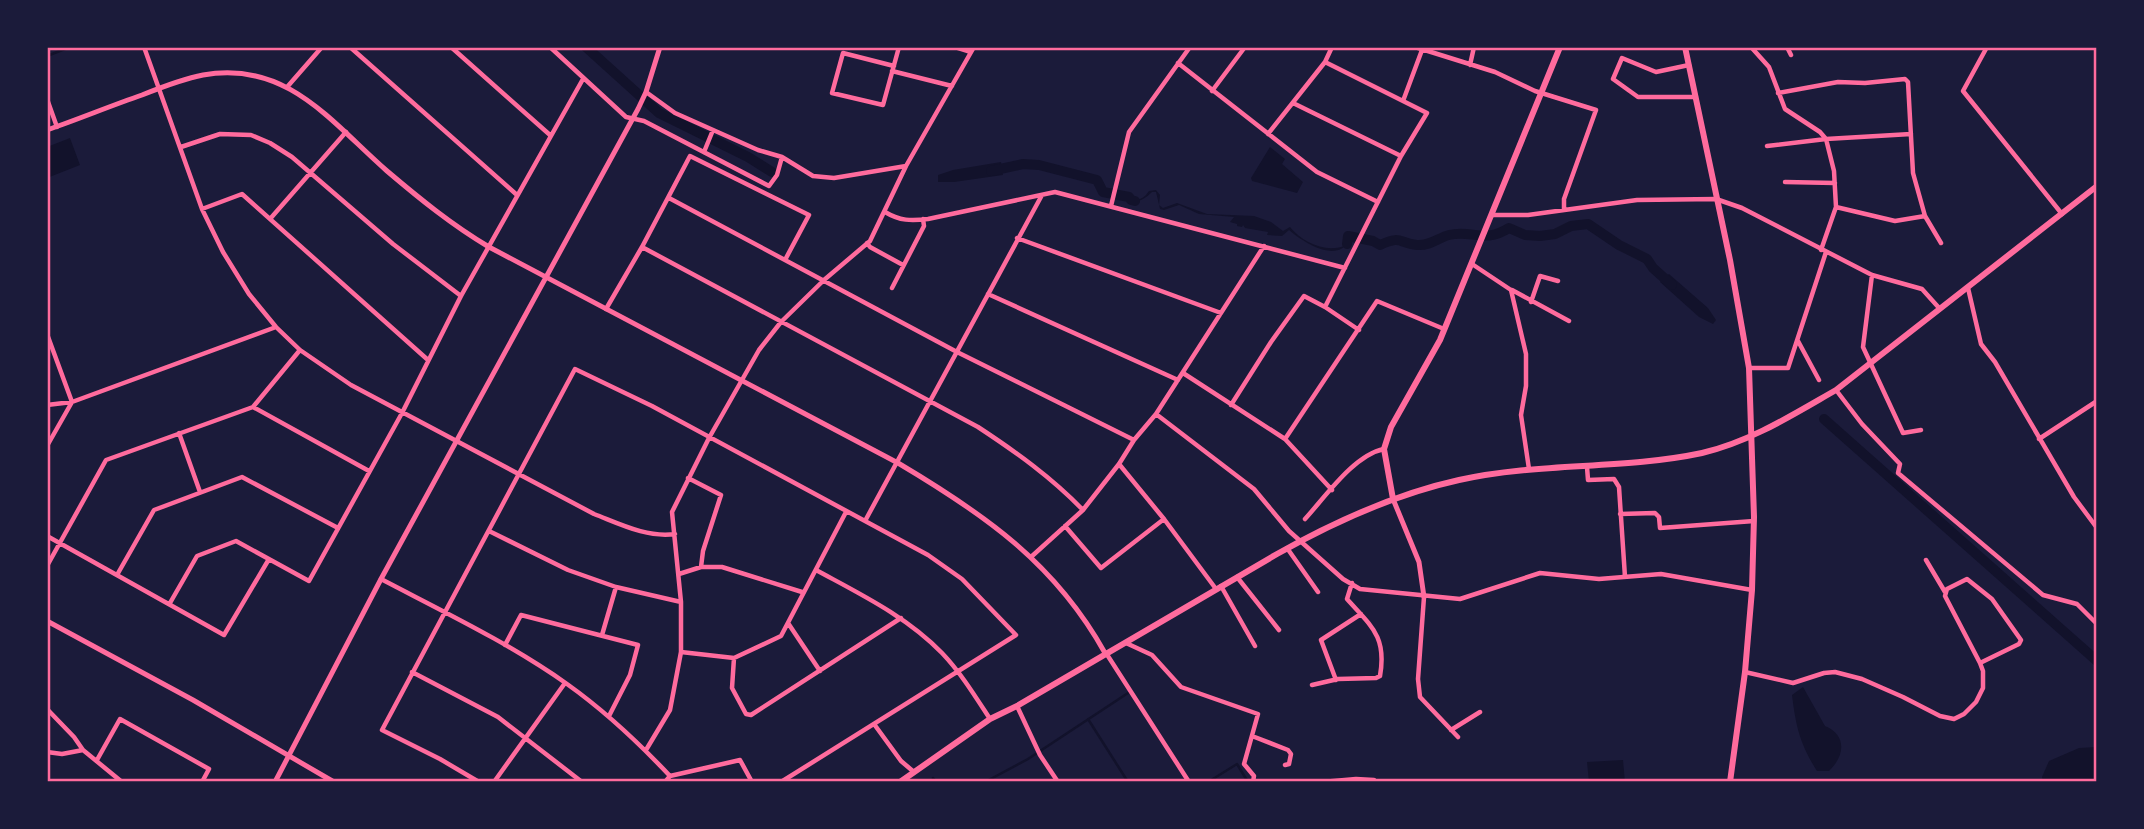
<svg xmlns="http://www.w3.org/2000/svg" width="2144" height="829" font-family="'Varela Round',sans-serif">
	<rect width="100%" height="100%" fill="#1b1b3a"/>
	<path fill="#12122b" d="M70,138l10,27 -33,13v-31z
		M1270,147l15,12 -3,5 21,18 -6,11 -45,-12 -1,-3z
		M1001,162l2,13 -49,7h-16v-7l15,-5z
		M1156,190l4,5 -1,10 4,3 14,-5 30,11 47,2 17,6 12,9 7,-4c12,15 35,26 54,19l4,-6 -4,-3 4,-4 2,6c-12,26 -47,3 -61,-9l-7,6 -15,-1 1,-3 -23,-4 -2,-3 -1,2 -5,-1v-2l-7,-2 4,-5 -35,-3 -20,-9 -15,5 -4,-1 -4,-17h-4c-7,7 -18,14 -26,7v-5l5,-1 2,7c8,0 12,-3 16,-9z
		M1669,274l39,34 8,12 -3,4 -14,-7 -39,-35z
		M1803,687l22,39c22,9 20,30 4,45h-12c-17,-27 -21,-44 -25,-76z
		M2097,747v35h-54l-1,-5 7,-16 30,-13z
		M1623,760l2,22h-36l-2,-20z"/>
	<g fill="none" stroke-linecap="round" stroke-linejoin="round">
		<path stroke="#12122b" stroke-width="2.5" d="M47,56l23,-9
			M1088,719l40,63
			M933,778l3,4
			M985,782l43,-23 100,-66
			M1208,782l29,-18 11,18"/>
		<path stroke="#12122b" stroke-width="10" d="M586,47l73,66 89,44 24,15
			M991,171l32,-7 16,1 58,15 6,12 26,5 2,3 4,1
			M1347,244l1,-8 25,5 7,4c22,-10 18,-2 37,0 13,1 21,-7 32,-10 22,-6 35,9 60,-7l16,7 15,1 15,-2 16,-8 17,-2 31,21 28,14 6,9 19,17
			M1824,419l273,242"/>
		<path stroke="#ff6b9d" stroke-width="4.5" d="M144,47l58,162 21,43 26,42 27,33 24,23 51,35 243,129c26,10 53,24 81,20
			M350,47l167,148
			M451,47l99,88
			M550,47l76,70 18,4 125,65 8,-11 5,-18
			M955,47l16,5
			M1415,47l80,25 40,19 61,19 -32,89v10
			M1751,47l18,20 16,42 35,23 6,7 8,32 2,36 -15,43
			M1787,47l4,8
			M1987,47l-24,44 99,123
			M1325,62l102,51 -26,43 -76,151
			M1178,63l139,109 61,30
			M1470,65l4,-18
			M1689,65l-33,7 -34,-14 -9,21 25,18h58
			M894,66l-51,-13 -11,40 51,12 16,-58
			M892,71l60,15
			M288,86l34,-39
			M1212,91l33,-44
			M646,92l29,21 83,37 24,7 31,19 21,2 72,-12
			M1778,93l60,-11 27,1 40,-4 3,3 5,91 12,43 16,27
			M47,99l10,28
			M1403,101l19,-51
			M1293,103l108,53
			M1268,134l57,-72 7,-15
			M1767,146l59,-7 85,-5
			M181,147l39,-13 31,1 19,8 22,14 101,87 68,52
			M704,152l9,-22
			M1785,182l50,1
			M669,198l288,154 177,88
			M1111,206l18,-74 61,-85
			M1836,207l59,14 30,-5
			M202,209l40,-15 186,166
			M885,212c15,9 26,9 43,7l127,-27 290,76
			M1492,215h36l109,-15 79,-1 26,9 130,67 50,14 18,20
			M270,219l76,-87
			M1017,238l204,75
			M867,243l3,4 33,18
			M642,247l336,180c38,25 73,50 105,83
			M1472,264l39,26 15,64v32l-5,29 8,54
			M1872,275l-9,72 40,86 18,-3
			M892,288l32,-62 -1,-7
			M1968,288l13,56 14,18 79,135 23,31
			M1512,290l57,31
			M988,294l190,86
			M1531,302l9,-26 18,5
			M606,309l36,-62 48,-91 119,59 -24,45
			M47,334l25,68 -25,44
			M1798,341l21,39
			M1749,368h39l38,-116
			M1183,373l102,66 47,51
			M1836,390l26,34 38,40 -2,9 145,122 34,9 20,20
			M47,405l25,-3 204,-75
			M1231,405l40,-63 33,-46 21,11 34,23
			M253,407l116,64
			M1156,414l98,75 35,42 54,48 17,10 100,10 80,-26 59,6 62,-5 91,16
			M179,433l21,59
			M1285,439l92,-138 67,28
			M2039,439l58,-38
			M1119,464l45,55 52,70
			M1587,467l1,13 26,-1 5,8 6,90
			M688,478l33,17 -18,56 -2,16
			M1620,514l35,-1 4,4 1,11 94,-7
			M1305,519c21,-23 49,-64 79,-70
			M865,521l177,-326
			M1065,526l36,42 63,-49
			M489,531l79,39 48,17 65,15
			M47,536l177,99 45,-76
			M1287,548l31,44
			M1031,557l52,-47 36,-46 15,-24 22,-26 108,-168
			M1926,560l19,32
			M47,566l59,-106 147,-53 47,-57
			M816,570c44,24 90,46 126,83 19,20 33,43 48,66
			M679,574l22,-7h21l80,25
			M117,575l37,-65 88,-33 96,51
			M1237,577l42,53
			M381,579c63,33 128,64 186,105 38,27 71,58 103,92
			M1221,586l34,60
			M1424,597l-6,82 2,18 38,40
			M170,603l27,-47 39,-15 73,40 93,-168 59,-117 122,-217
			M788,623l32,48
			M602,635l14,-48
			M1126,643l26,12 29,32 77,27 -14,50 10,12 -1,6
			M505,645l16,-30 117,30 -8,30 -21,41
			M681,652l53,6 47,-22 65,-124
			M1106,653l83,129
			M734,658l-2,30 14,26 5,1 150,-97
			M412,672l86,45 84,65
			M1745,672l48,11 31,-10 11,-1 27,7 41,18 37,19 14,3 10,-5 12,-12 7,-14v-17l-3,-8 -35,-67 2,-7 20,-10 25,20 29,41 -2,4 -39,19
			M1336,680l-15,-40 40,-26
			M1312,685l26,-6 38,-1 4,-2c7,-40 -9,-50 -33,-77l5,-16
			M1017,706l23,49 18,27
			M47,709l27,28 9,13 39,32
			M874,724l27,37 13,11
			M1451,730l29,-18
			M1252,736l36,14 3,4 -2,10 -4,1
			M646,750l24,-40 11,-58v-50l-9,-90 37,-74 50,-88 22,-28 43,-42 46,-39 36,-75 68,-119
			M47,752l15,2 21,-4
			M97,760l23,-41 89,50 -7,13
			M479,782l-39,-23 -58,-29 193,-361 77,37 276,149 34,24 54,56 -235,147
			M494,782l71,-99
			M665,782l5,-6 70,-16 12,22
			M1322,782l34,-3 18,1"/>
		<path stroke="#ff6b9d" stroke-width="5" d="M47,130c32,-11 63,-24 95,-35 20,-8 40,-16 61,-20 84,-15 128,47 184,96 33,28 65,54 102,76l409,216c86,51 157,100 207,190
			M1393,499l26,63 5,35
			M47,621l146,79 141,82
			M275,782l106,-203 257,-470 8,-17 14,-45"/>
		<path stroke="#ff6b9d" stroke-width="6" d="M1685,47l45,213 19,108 5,149 -2,73 -7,82 -15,110
			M1393,499l-9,-50 7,-22 49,-87 120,-293
			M900,782l90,-63 27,-13 260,-152c57,-32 118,-60 182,-74 80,-18 163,-10 243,-27 48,-11 92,-39 134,-63l261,-204"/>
	</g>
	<rect width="2144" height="829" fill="none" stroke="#1b1b3a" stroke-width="98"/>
	<rect x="49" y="49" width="2046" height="731" fill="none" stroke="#ff6b9d" stroke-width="2.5"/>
</svg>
